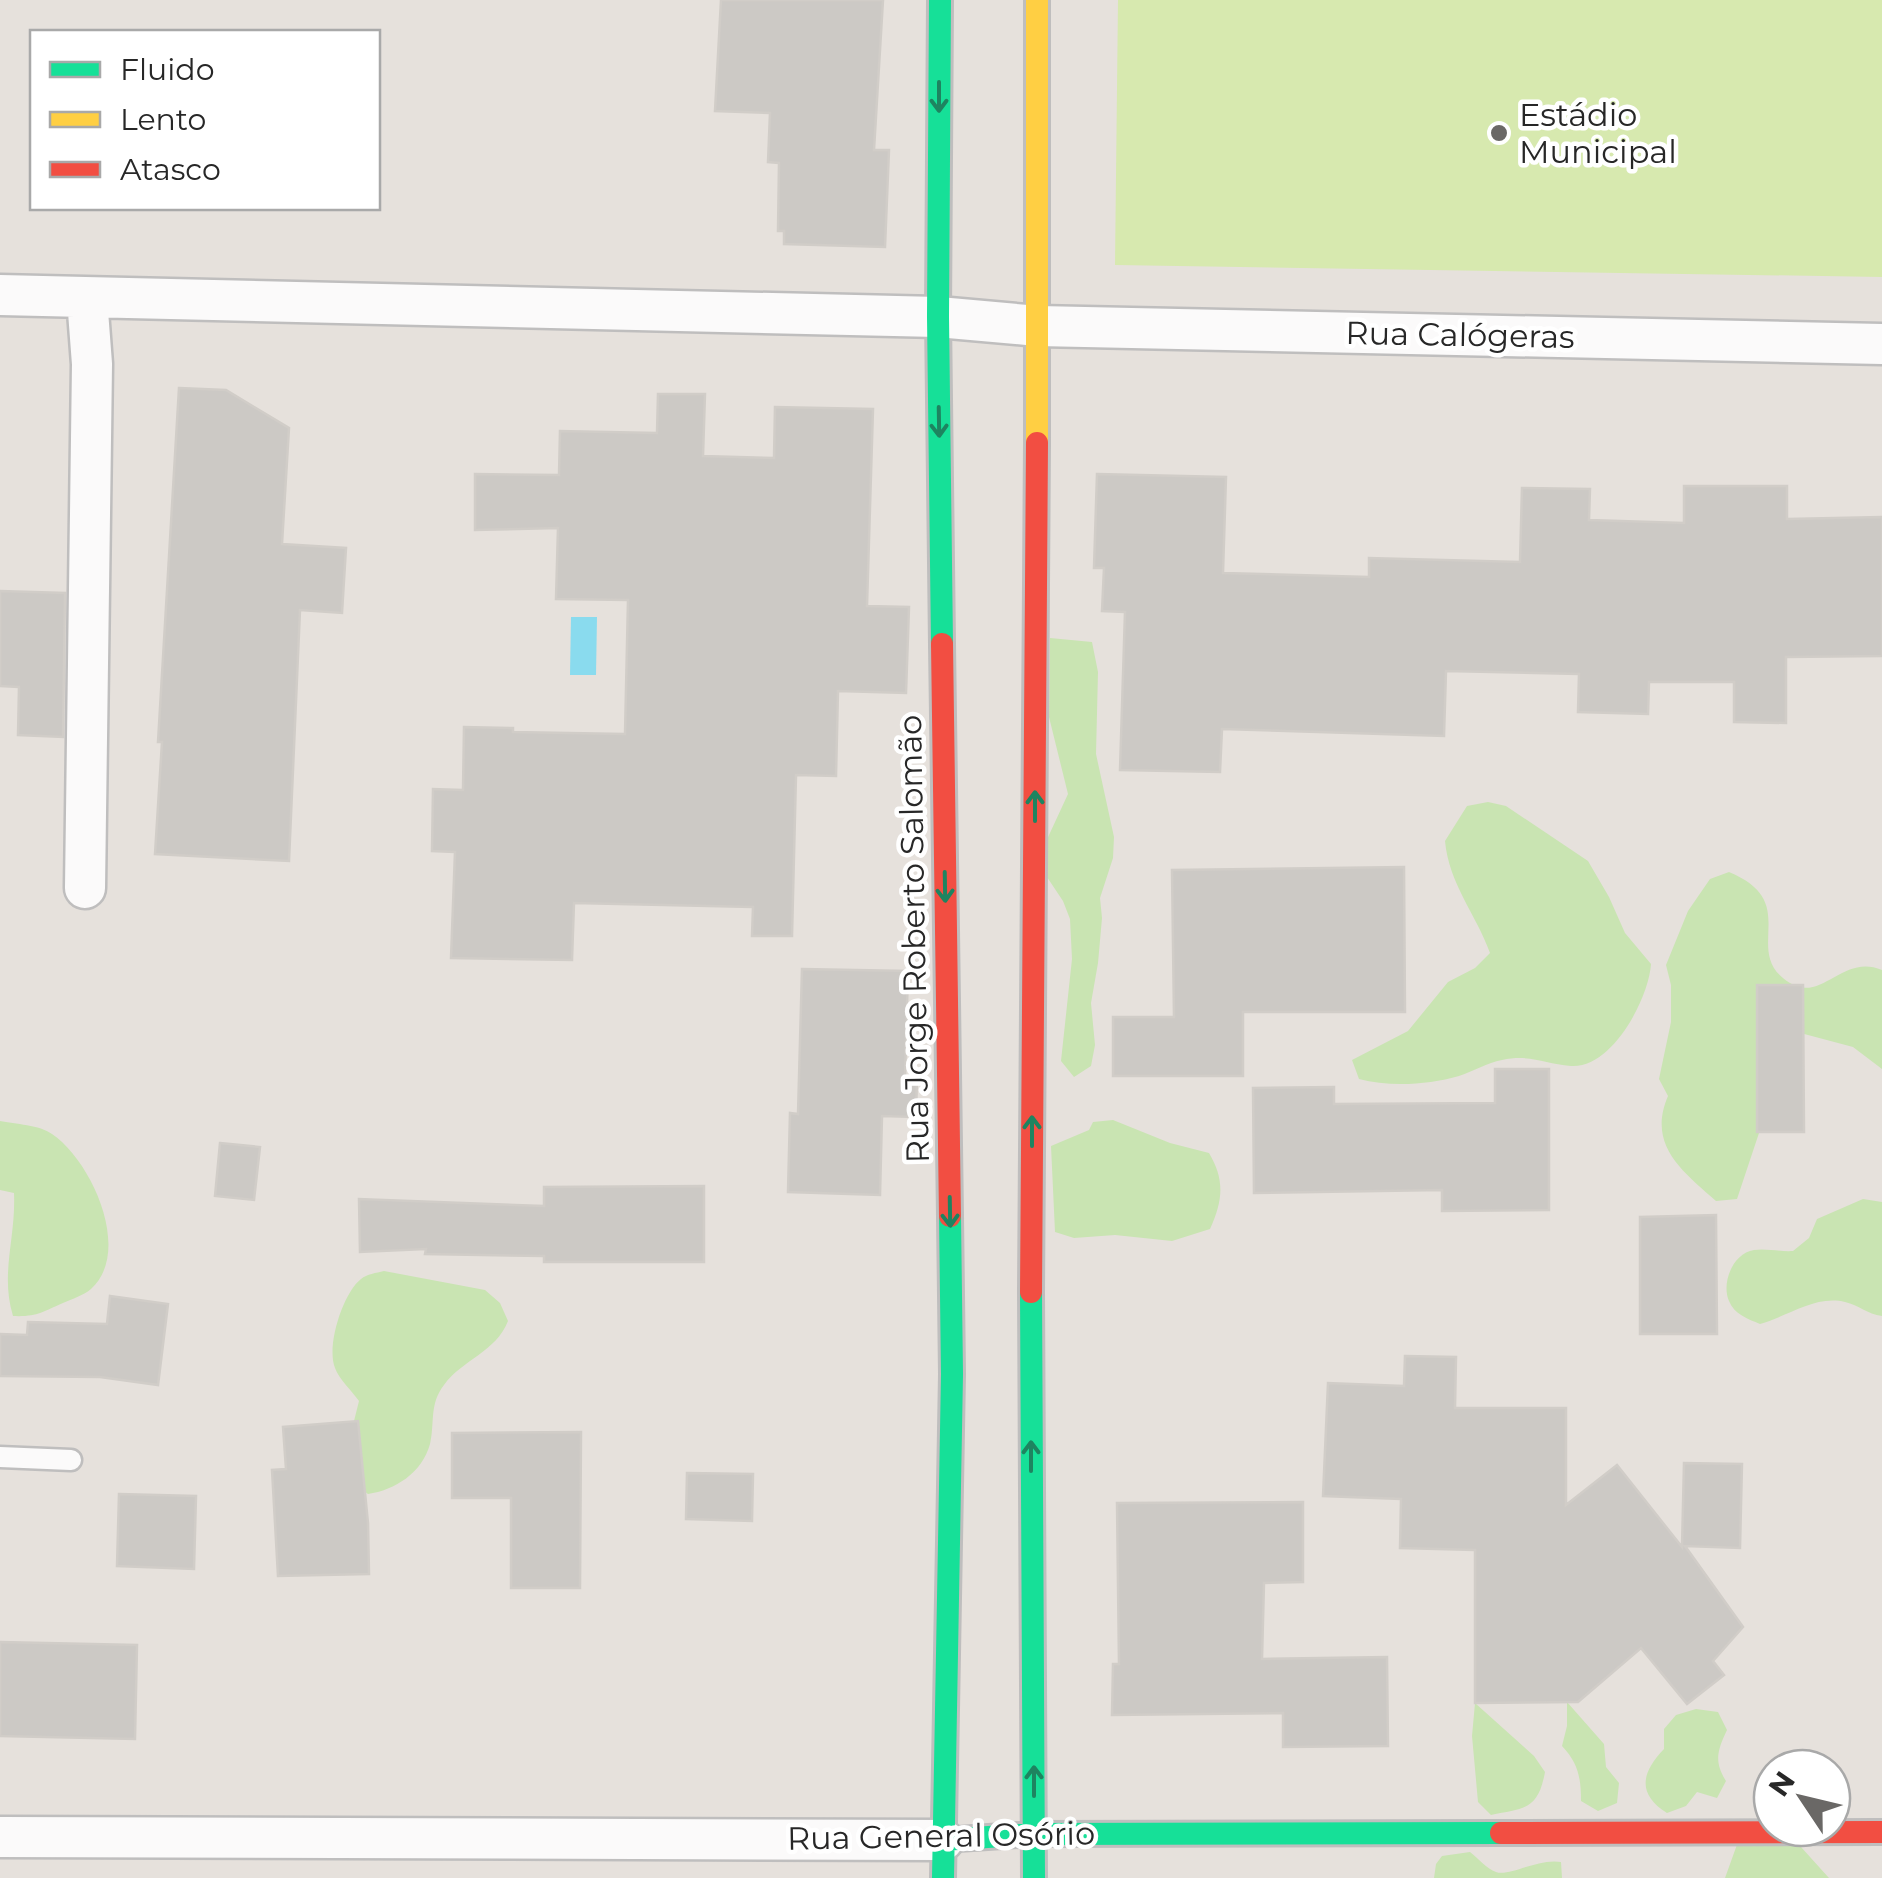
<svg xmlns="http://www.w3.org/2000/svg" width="1882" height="1878" font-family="Montserrat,sans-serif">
	<rect width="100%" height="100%" fill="#e6e1dc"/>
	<path fill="#c9e4b2" d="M1050,638l42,4 6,30 -2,82 18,83 -1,21 -13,40 2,20 -4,45 -7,40 4,42 -4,21 -17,11 -13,-16 11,-102 -2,-40 -7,-18 -22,-33 2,-20 25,-54 -19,-77z
		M1488,802l18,4 82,55 21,36 16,36 26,31c-2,34 -39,105 -80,102 -26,-2 -40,-12 -69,-6 -15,3 -28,11 -43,16 -31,9 -70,11 -100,3l-7,-19 56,-29 40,-49 27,-14 15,-15c-14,-39 -41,-69 -45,-112l22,-35z
		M1729,872c75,31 10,80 61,111 32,20 53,-30 92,-13v99l-29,-22 -60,-16 -56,168 -21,2c-34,-30 -69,-56 -48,-105l-9,-17 12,-57v-37l-5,-20 22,-54 22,-32z
		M1113,1120l57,23 39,10c16,27 14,47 1,76l-38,12 -57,-6 -41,3 -19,-6 -4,-86 38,-16 4,-8z
		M0,1121c15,3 40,4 52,13 39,26 81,117 39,155 -7,6 -19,10 -28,14 -21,9 -26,14 -50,13 -13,-43 3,-77 1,-123l-14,-3z
		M1863,1199l19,3v114c-15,-2 -23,-11 -37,-14 -30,-7 -56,14 -85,22 -12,-5 -26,-10 -31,-23 -8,-18 4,-48 25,-51 12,-2 27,2 39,1l16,-13 8,-19z
		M384,1271l101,19 15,13 8,18c-12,31 -45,38 -64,64 -15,19 -9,38 -14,59 -8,29 -35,46 -62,50l-17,-12 -2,-41 10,-40c-7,-10 -20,-22 -24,-33 -9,-22 8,-75 26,-89 6,-5 15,-6 23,-8z
		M1567,1702l37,42 2,23 13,16 -2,20 -19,8 -17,-10c0,-24 -3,-38 -19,-55l5,-20z
		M1475,1703l59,53 11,16c-7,38 -20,36 -54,43l-13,-13 -6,-66z
		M1696,1709l22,3 9,18c-10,21 -13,32 -1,51l-9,17 -20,-6 -11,14 -19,7c-30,-19 -26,-40 -3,-64v-20l12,-14z
		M1739,1839l62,8 28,31h-104z
		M1470,1852c8,6 17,17 26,20 13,5 42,-14 65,-10l1,16h-128l2,-14 6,-8z"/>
	<path fill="#d7e9af" d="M1118,0h764v277l-767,-12z"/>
	<path fill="#8adbee" d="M571,617h26l-1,58h-26z"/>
	<path fill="#ccc9c5" stroke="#d1cdc8" stroke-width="2.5" d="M721,0h162l-9,150h15l-4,97 -101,-3v-13h-6l1,-68 -11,-1 2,-49 -55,-2z
		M179,388l47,2 63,38 -7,116 64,4 -4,65 -42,-3 -11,251 -134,-7 7,-112h-4z
		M658,394h47l-2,62 71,2 1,-51 98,2 -6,197 42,1 -3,86 -68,-2 -2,85 -40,-1 -4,161h-40l1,-29 -179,-4 -2,57 -121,-2 4,-106 -23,-1 1,-62 30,1 1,-63 49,1v4l112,2 3,-134 -72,-1 2,-71 -83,2v-56l84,1 1,-44 97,2z
		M1097,474l129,3 -3,96 146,4v-19l151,4 2,-74 68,1 -1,31 95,3v-37h103v33l95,-2v139l-96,1v66l-52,-1v-40h-85l-1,32 -70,-2 1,-38 -133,-3 -2,65 -222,-7 -2,43 -100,-2 5,-158 -23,-1 2,-43h-10z
		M0,591l65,2 -2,144 -45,-2 1,-48 -19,-1z
		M1404,867l1,145h-162v64h-130v-59h61l-2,-147z
		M802,969l106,2 -3,106h12l-1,40 -34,-1 -2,79 -92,-3 2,-79 8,1z
		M1757,985h46l1,147h-47z
		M1495,1069h54v141l-107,1v-21l-188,3 -1,-105 81,-1v17l161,-1z
		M220,1143l40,4 -6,53 -39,-4z
		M704,1186v76h-160v-6l-119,-2 1,-5 -66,3 -1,-53 185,7v-19z
		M1716,1215l1,119h-77v-117z
		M110,1296l58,8 -10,81 -58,-8 -100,-1v-42l27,1 1,-13 79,2z
		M1405,1356l51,1 -1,51h111v97l51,-40 65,82 2,-84 58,1 -2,84 -55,-2 58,81 -30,34 11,14 -37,29 -46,-56 -63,54 -103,1v-153l-75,-2 1,-49 -78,-3 5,-113 76,3z
		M358,1421l10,102 1,51 -91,2 -6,-106 14,-1 -3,-42z
		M581,1432l-1,156h-69v-90h-59v-65z
		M687,1473l66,1 -1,47 -66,-2z
		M119,1494l77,2 -2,73 -77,-3z
		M1303,1502v80l-39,1 -2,76 125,-2 1,89 -105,1v-34l-171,2 1,-51h6l-2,-161z
		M0,1642l137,3 -2,94 -135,-3z"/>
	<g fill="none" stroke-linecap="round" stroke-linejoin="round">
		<g stroke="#bfbebe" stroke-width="25">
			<path id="lane" d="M0,1457l71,3"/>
		</g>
		<g stroke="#bfbebe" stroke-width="45">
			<path id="street" d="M0,295l938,22 100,9 844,18
				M85,888l7,-524 -5,-66
				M0,1837l943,3"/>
		</g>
		<g stroke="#bfbebe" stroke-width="28">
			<path id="fast" d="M940,0l-2,317 4,327
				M1031,1292l3,586
				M943,1840l91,-6 467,-1
				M943,1878l9,-504 -2,-158"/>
		</g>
		<g stroke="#bfbebe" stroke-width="28">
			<path id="slow" d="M1037,0v443"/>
		</g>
		<g stroke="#bfbebe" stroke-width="28">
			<path id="jam" d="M942,644l8,572
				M1031,1292l6,-849
				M1501,1833l381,-1"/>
		</g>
		<use href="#lane" stroke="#fbfafa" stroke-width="20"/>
		<use href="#street" stroke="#fbfafa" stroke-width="40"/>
		<use href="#fast" stroke="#16e098" stroke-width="22"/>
		<use href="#slow" stroke="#ffcf43" stroke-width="22"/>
		<use href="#jam" stroke="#f24e42" stroke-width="22"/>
	</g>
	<defs><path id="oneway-shaft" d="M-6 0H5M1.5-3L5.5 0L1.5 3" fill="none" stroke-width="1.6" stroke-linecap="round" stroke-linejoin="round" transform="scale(2.5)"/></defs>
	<g stroke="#1e8460">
		<use href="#oneway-shaft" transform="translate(939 97) rotate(90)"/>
		<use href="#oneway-shaft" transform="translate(939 422) rotate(89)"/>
		<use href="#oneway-shaft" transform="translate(1035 806) rotate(-90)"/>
		<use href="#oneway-shaft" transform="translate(945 887) rotate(89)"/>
		<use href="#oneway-shaft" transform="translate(1032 1131) rotate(-90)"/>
		<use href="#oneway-shaft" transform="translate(950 1212) rotate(89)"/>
		<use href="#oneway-shaft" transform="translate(1031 1456) rotate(-90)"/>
		<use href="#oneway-shaft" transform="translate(1034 1781) rotate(-90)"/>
	</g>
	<circle fill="#6a6866" stroke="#fff" stroke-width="4" cx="1499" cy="133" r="10"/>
	<g text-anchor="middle" stroke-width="9" stroke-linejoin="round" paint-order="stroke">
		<g font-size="32" fill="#272727" stroke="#fff" text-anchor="start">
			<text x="1519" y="126">Estádio<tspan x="1519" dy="37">Municipal</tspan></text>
		</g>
		<g font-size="32" fill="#272727" stroke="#fff">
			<text transform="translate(1460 335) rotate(1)" y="11">Rua Calógeras</text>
			<text transform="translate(914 939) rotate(-91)" y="11">Rua Jorge Roberto Salomão</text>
			<text transform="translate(941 1836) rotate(-1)" y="11">Rua General Osório</text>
		</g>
	</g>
	<rect x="30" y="30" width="350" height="180" fill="#ffffff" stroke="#a9a9a9" stroke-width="2.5"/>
	<rect x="50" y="62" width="50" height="15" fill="#16e098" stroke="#a9a9a9" stroke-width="2.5"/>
	<text x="120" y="80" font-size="30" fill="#272727">Fluido</text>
	<rect x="50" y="112" width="50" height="15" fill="#ffcf43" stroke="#a9a9a9" stroke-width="2.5"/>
	<text x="120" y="130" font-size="30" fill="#272727">Lento</text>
	<rect x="50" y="162" width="50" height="15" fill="#f24e42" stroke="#a9a9a9" stroke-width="2.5"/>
	<text x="120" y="180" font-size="30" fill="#272727">Atasco</text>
	<g transform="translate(1802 1798) rotate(305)"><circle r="48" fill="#ffffff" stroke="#a9a9a9" stroke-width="2.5"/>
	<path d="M0-8L18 38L0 25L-18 38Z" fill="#6a6866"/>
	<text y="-15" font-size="28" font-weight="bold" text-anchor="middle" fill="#272727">N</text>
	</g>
</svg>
